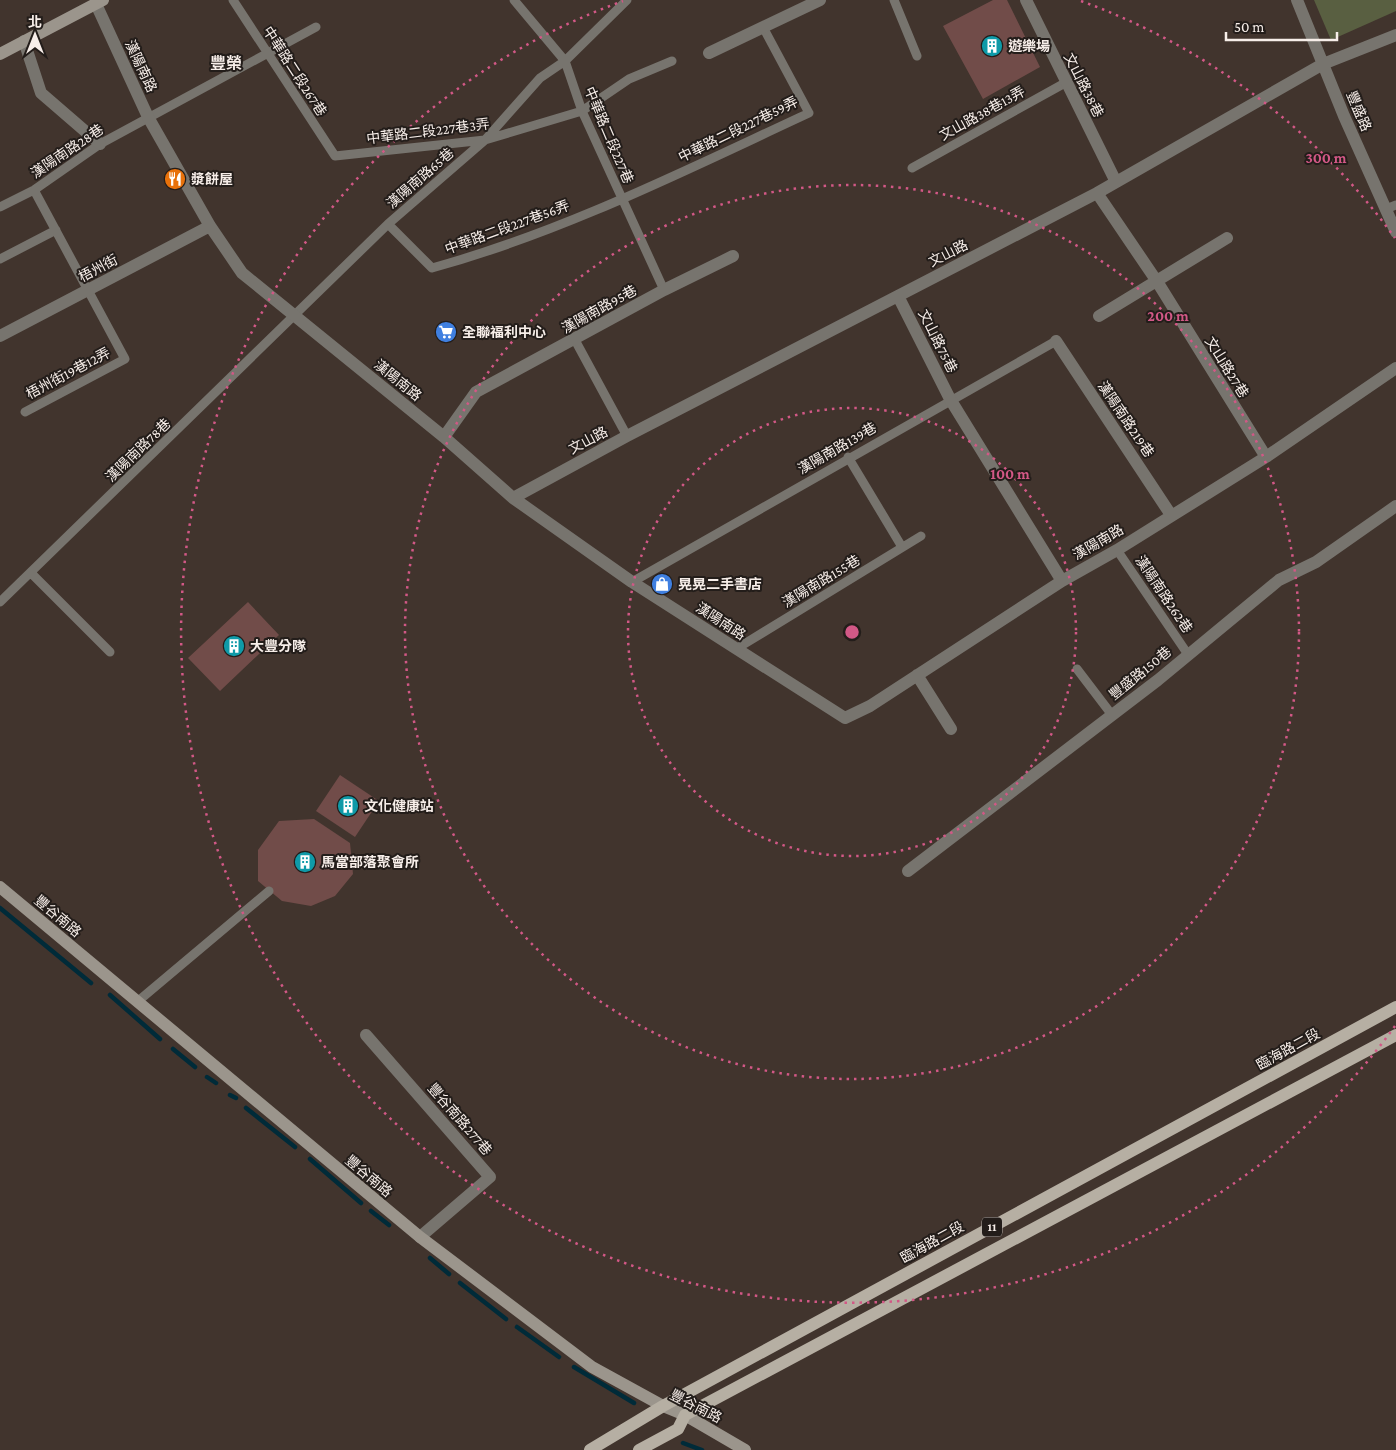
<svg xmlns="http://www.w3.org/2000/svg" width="1396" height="1450" font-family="'Crimson Pro','Noto Sans TC',serif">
	<rect width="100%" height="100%" fill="#41342d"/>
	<path fill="#595f41" d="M1314,0h82v11l-65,29z"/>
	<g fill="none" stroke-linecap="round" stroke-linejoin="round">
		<path stroke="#002b39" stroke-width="4.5" d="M0,908l91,75
			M110,995l50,44
			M173,1049l22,18
			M207,1077l9,6
			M230,1095l6,3
			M246,1108l49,39
			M310,1159l51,44
			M371,1211l18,14
			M430,1258l19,16
			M460,1283l46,36
			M517,1327l42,30
			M574,1367l60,36
			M683,1443l19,7"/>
	</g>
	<path fill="#714c49" d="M993,0h14l33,67 -57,32 -40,-73z
		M248,602l31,33 -59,56 -32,-33z
		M340,775l39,26 -24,36 -39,-26z
		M314,819l36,24 3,31 -18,22 -24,10 -29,-5 -24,-20v-31l21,-29z"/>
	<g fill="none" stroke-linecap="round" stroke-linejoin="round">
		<path stroke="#77746e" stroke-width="9" d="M233,0l102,156 150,-16 97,-29 47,-32 43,-18
			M514,0l51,61 17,50 82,179
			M894,0l23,56
			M912,168l153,-85
			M0,207l34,-17 66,-46 216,-117
			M1386,209l10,-4
			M388,224l44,44c131,-36 254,-98 377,-155l-46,-86
			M0,259l56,-29
			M575,340l52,96
			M25,412l100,-53 -91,-169
			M848,457l54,90
			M1117,550l70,103
			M31,573l79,79
			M632,582l424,-241
			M0,602l388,-378 97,-84 55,-62 25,-17 62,-61
			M736,649l185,-113
			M1077,669l35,46
			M137,1002l132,-111"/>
		<path stroke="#77746e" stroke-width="12" d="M1026,0l90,182
			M1297,0l47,116 52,116
			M96,4l52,113 62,109 32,47 202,164 69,61 119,84 213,136 25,-12 192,-125 55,-31 149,-93 130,-89
			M24,41l17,52 59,51
			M709,53l111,-53
			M1097,193l61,90 108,174
			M898,296l52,103 112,182
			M1099,316l128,-78
			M0,336l210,-110
			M1056,341l115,174
			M444,437l32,-45 188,-102 69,-34
			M513,498l114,-62 470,-243 226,-129 73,-29
			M917,675l34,54
			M908,871l250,-191 121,-100 37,-18 80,-56
			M366,1035l124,142 -70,60"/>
		<path stroke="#9b958c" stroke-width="12" d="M0,54l103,-54
			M0,887l420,350 172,130 71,39 22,9 60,35"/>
		<path stroke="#b6afa3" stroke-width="12" d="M590,1450l73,-44 733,-399
			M639,1450l39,-21 7,-14 711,-380"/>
	</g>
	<g fill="none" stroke="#d25886" stroke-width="2.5" stroke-dasharray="2.5 5">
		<circle cx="852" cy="632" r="224"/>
		<circle cx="852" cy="632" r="447"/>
		<path d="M1395 1026A671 671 0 1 1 623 1M1081 1A671 671 0 0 1 1395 238"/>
	</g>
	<defs>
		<g id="building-disc" transform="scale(1.125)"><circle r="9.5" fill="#0f9aa8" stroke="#231d1a"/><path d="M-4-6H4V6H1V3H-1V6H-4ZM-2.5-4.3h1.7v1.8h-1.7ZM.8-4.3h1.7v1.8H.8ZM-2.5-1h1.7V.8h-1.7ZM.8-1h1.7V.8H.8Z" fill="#fff"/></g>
		<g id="restaurant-disc" transform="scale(1.125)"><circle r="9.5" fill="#e8710a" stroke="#231d1a"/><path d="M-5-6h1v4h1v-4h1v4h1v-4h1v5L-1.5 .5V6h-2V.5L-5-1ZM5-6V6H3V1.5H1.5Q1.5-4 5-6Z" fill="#fff"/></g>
		<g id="supermarket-disc" transform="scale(1.125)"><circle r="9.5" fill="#3f7fe0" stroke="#231d1a"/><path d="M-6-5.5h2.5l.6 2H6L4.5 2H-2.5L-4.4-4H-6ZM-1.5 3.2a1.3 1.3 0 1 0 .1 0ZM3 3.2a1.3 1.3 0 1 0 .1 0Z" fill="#fff"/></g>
		<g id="shop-disc" transform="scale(1.125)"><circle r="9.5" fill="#3f7fe0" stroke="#231d1a"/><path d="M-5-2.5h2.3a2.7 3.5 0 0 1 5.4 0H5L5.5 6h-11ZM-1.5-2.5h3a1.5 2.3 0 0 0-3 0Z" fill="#fff"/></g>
	</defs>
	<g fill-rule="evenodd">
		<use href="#building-disc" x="992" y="46"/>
		<use href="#restaurant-disc" x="175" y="179"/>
		<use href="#supermarket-disc" x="446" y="332"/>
		<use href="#shop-disc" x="662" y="584"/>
		<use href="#building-disc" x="234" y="646"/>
		<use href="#building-disc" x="348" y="806"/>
		<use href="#building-disc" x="305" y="862"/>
	</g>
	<g text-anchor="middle" stroke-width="4" stroke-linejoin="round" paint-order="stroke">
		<rect fill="#231d1a" stroke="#b7afab" stroke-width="1" x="982" y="1217.5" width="20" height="19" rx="4"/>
		<g font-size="12" font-weight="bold" fill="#f7eee9">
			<text x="992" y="1231">11</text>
		</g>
		<g font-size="14" font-weight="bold" fill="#f7eee9" stroke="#231d1a" text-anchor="start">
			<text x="1008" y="51">遊樂場</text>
			<text x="191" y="184">漿餅屋</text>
			<text x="462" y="337">全聯福利中心</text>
			<text x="678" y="589">晃晃二手書店</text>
			<text x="250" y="651">大豐分隊</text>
			<text x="364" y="811">文化健康站</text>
			<text x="321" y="867">馬當部落聚會所</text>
		</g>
		<g font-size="14" fill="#f7eee9" stroke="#231d1a">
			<text transform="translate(141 66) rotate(65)" y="5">漢陽南路</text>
			<text transform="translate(295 71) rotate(57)" y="5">中華路二段267巷</text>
			<text transform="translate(1084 85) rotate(63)" y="5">文山路38巷</text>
			<text transform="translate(1359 111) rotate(67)" y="5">豐盛路</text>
			<text transform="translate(982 113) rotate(-29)" y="5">文山路38巷13弄</text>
			<text transform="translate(738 129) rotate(-26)" y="5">中華路二段227巷59弄</text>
			<text transform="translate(428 131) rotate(-7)" y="5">中華路二段227巷3弄</text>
			<text transform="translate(609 135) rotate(67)" y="5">中華路二段227巷</text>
			<text transform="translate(67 151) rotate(-34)" y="5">漢陽南路28巷</text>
			<text transform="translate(420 178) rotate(-41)" y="5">漢陽南路65巷</text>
			<text transform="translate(507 227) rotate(-20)" y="5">中華路二段227巷56弄</text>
			<text transform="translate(948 253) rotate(-27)" y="5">文山路</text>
			<text transform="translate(98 268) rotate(-28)" y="5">梧州街</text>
			<text transform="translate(599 309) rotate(-29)" y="5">漢陽南路95巷</text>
			<text transform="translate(938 341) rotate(63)" y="5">文山路75巷</text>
			<text transform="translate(1227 367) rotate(58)" y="5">文山路27巷</text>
			<text transform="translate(68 373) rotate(-28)" y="5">梧州街19巷12弄</text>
			<text transform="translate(398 380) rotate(39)" y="5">漢陽南路</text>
			<text transform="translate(1126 419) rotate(56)" y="5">漢陽南路219巷</text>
			<text transform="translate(588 440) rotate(-28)" y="5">文山路</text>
			<text transform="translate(837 448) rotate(-30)" y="5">漢陽南路139巷</text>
			<text transform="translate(138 450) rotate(-44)" y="5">漢陽南路78巷</text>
			<text transform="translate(1098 542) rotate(-30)" y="5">漢陽南路</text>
			<text transform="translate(821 581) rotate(-31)" y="5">漢陽南路155巷</text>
			<text transform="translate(1164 594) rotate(56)" y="5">漢陽南路262巷</text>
			<text transform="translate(721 621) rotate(33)" y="5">漢陽南路</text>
			<text transform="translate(1140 673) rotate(-39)" y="5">豐盛路150巷</text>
			<text transform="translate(58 916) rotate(40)" y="5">豐谷南路</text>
			<text transform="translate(1288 1049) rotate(-29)" y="5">臨海路二段</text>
			<text transform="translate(460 1119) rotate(49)" y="5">豐谷南路277巷</text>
			<text transform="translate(369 1176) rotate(40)" y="5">豐谷南路</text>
			<text transform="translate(932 1242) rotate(-29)" y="5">臨海路二段</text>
			<text transform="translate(696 1406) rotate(27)" y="5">豐谷南路</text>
		</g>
		<g font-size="16" font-weight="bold" fill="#f7eee9" stroke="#231d1a">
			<text x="226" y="69">豐榮</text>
		</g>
	</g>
	<circle cx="852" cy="632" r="8" fill="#d25886" stroke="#231d1a" stroke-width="2.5"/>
	<g font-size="15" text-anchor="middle" font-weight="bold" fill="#d25886" stroke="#231d1a" stroke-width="4" stroke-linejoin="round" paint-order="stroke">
		<text x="1326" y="163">300 m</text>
		<text x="1168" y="321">200 m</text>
		<text x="1010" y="479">100 m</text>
	</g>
	<g transform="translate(35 35)" stroke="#231d1a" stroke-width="4" paint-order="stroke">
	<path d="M0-4L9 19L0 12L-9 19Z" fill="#f7eee9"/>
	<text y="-8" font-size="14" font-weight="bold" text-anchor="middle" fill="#f7eee9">北</text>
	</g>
	<path d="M1226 32v8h111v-8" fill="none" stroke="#f7eee9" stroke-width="2.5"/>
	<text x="1234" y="32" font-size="15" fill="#f7eee9" stroke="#231d1a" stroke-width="4" paint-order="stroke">50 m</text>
</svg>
